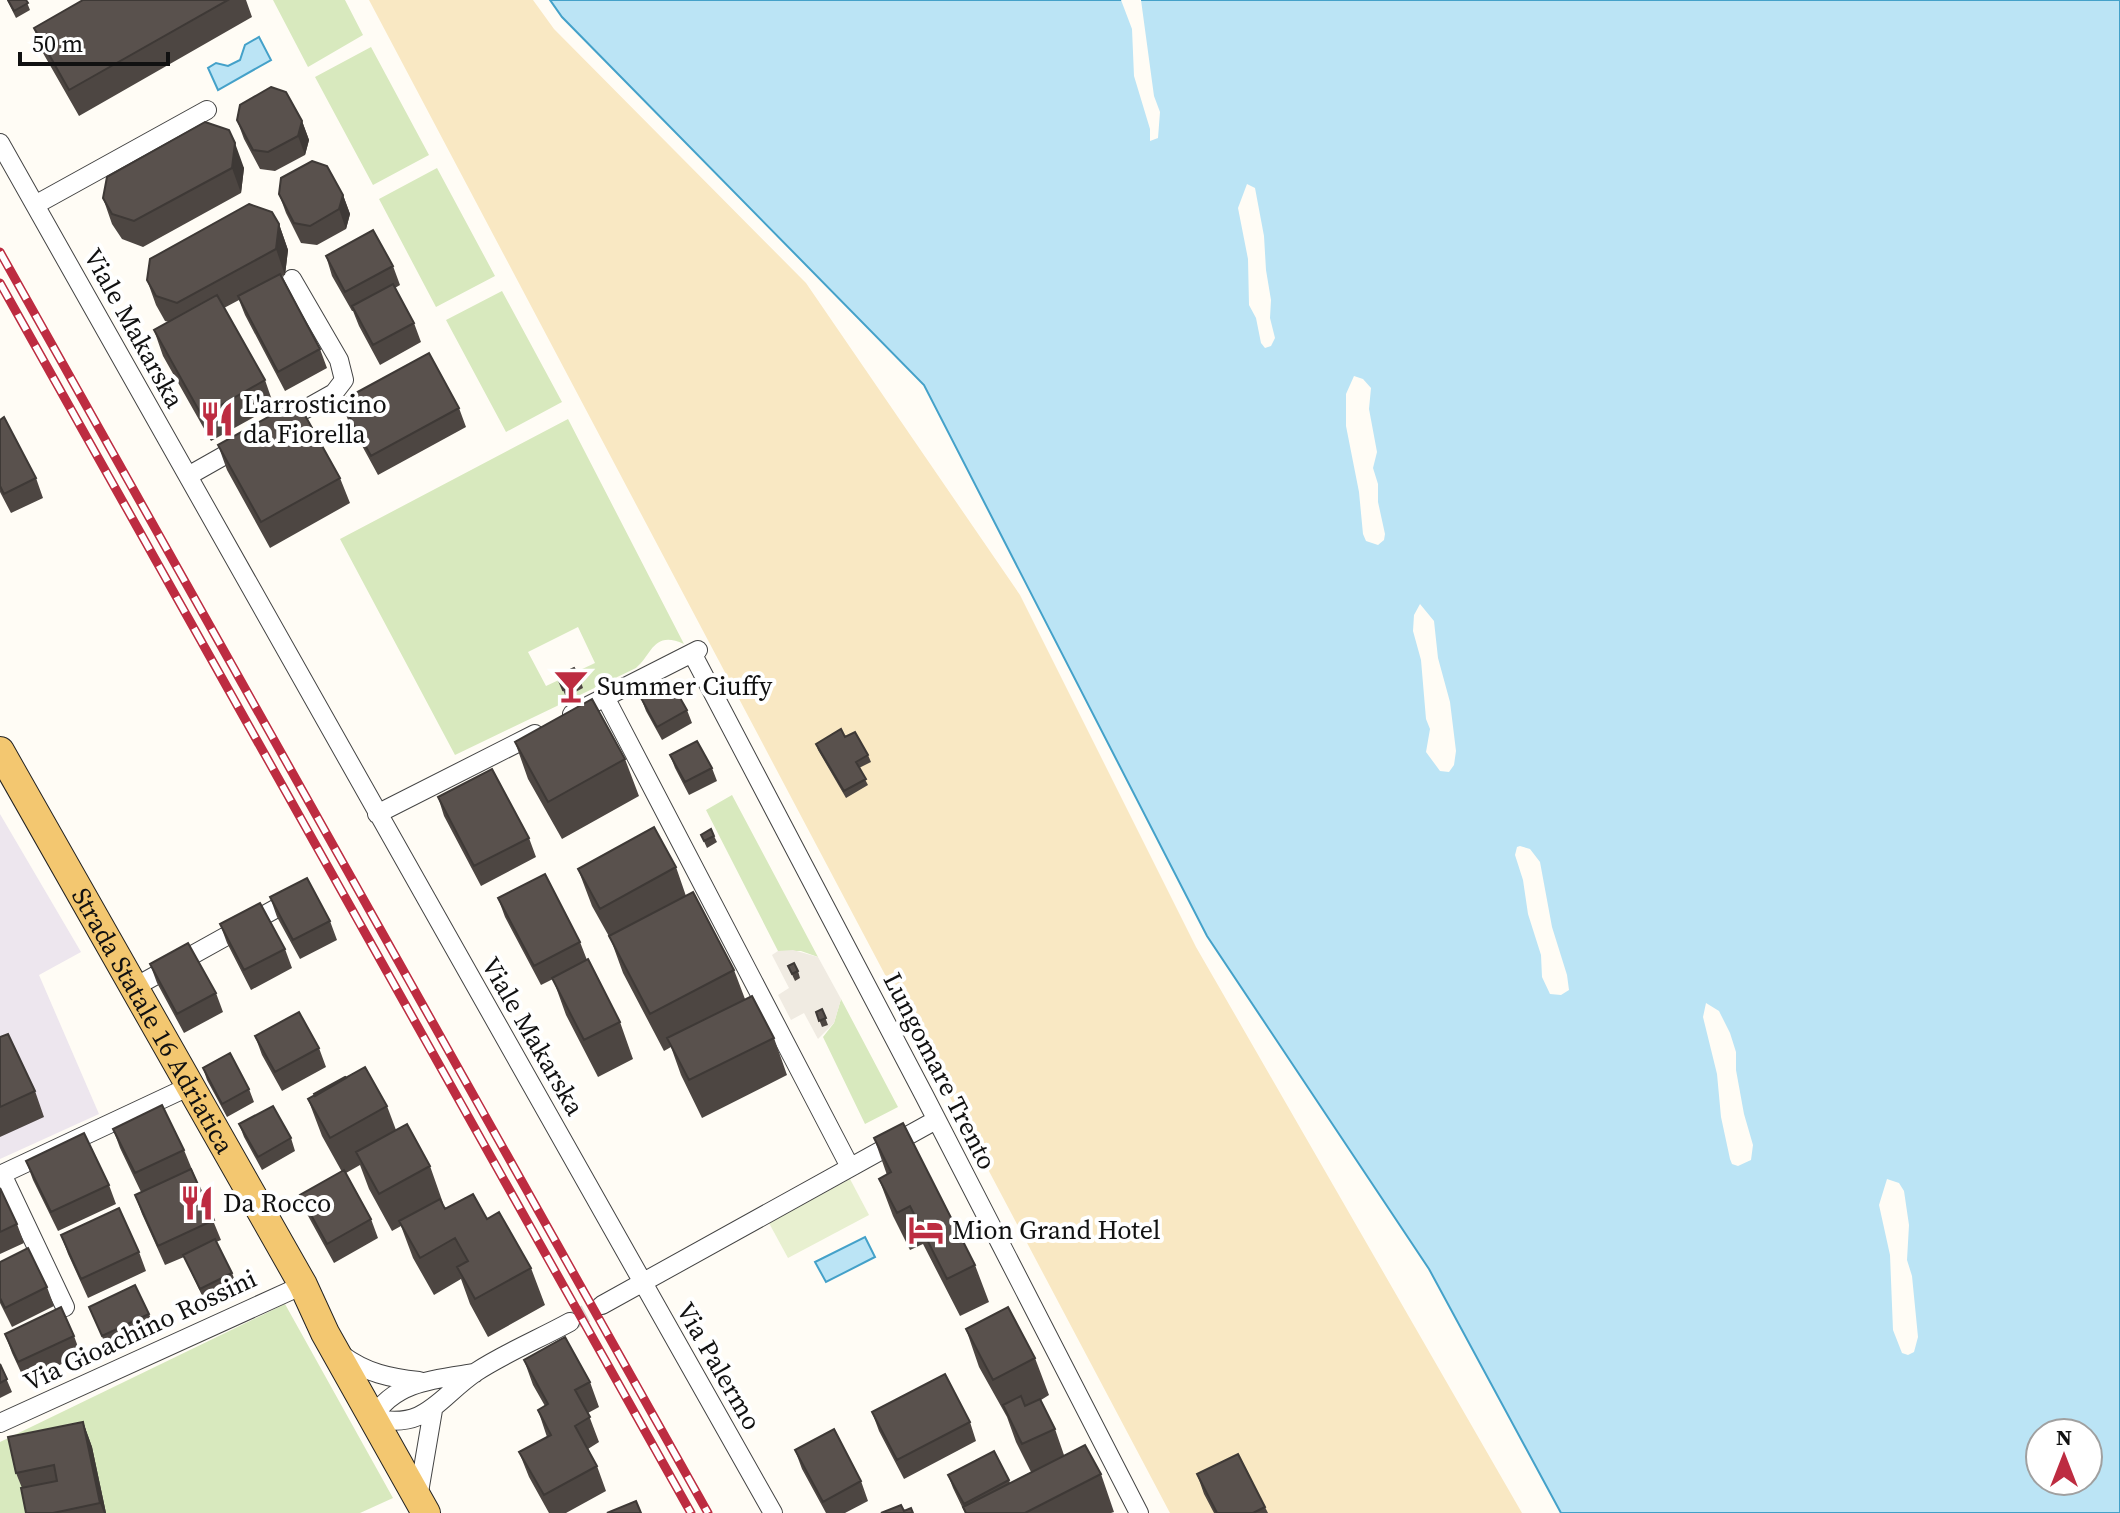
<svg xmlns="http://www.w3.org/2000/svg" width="2120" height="1513" font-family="'Source Serif 4',serif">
	<rect width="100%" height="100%" fill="#fffcf5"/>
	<path fill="#ede6ee" d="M0,814l81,138 -42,23 60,139 -99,45z"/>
	<path fill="#d8e9be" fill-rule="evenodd" d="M273,0h72l18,35 -55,32z
		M371,47l58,108 -56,30 -58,-108z
		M437,168l58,108 -59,31 -57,-108z
		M502,291l60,111 -56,30 -60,-112z
		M568,419l116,225c-31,-14 -32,11 -48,24l-181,87 -115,-216zM578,627l17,36 -49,23 -18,-34z
		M732,795l86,162 -17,-6h-23l-72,-141z
		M841,999l57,108 -33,17 -42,-87 11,-14z
		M285,1304l108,194 -33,15h-360v-71z"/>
	<path fill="#f9e8c3" d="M369,0h164l21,29 252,254 214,312 176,352 326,566h-352z"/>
	<path fill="#e8f0d0" d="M850,1179l19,36 -81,43 -19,-35z"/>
	<path fill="#f0ebe2" d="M793,950l25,7 23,42 -7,24 -16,16 -14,-26 -13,7 -13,-25 11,-7 -17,-33 6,-4z"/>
	<path fill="#bbe4f5" stroke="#44a1c9" stroke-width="2" fill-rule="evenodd" d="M550,0h1570v1513h-559l-132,-244 -222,-333 -283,-551 -362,-368zM2040,1433h48v48h-48z
		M259,37l12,23 -53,30 -10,-22 8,-5 12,3 12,-6 5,-15z
		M865,1237l10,20 -49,25 -11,-20z"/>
	<path fill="#fffcf5" d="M1121,0h20l13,96 6,16 -2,26 -8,3v-12l-16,-53 -2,-47z
		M1247,184l8,4 9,48 2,34 5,30 -1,18 5,20 -4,8 -6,2 -4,-5 -5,-25 -7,-13 -1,-46 -10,-51z
		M1354,376l9,3 8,9 -2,21 8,43 -4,16 5,16v18l7,32 -1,6 -6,5 -12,-4 -3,-7 -4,-42 -13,-66v-32z
		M1420,604l14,17 4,37 12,44 6,49 -2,14 -5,7 -9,-1 -14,-19 4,-23 -4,-10 -5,-59 -8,-29 1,-16z
		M1520,846l10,3 10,13 12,65 15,48 2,15 -8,5 -11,-1 -8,-17 -1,-22 -13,-41 -5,-34 -8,-25 2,-8z
		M1706,1003l13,8 11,22 6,19v18l8,44 9,31 -2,15 -13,6 -6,-2 -2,-5 -9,-42 -4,-43 -14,-57z
		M1887,1179l12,4 5,8 5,34 -2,35 5,16 6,61 -4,15 -6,3 -6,-2 -9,-23 -3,-75 -11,-50z"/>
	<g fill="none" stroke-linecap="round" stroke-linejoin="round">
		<path stroke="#dbd9d3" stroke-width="18" stroke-dasharray="18 9" stroke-linecap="butt" d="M570,1322l32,-17"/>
		<g stroke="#444" stroke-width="20">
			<path id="minor" d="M0,143l773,1370
				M35,205l172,-95
				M284,421l50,-28 10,-13 -5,-20 -47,-81
				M188,476l53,-30
				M692,653l232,442 215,418
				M605,697l245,470
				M572,714l126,-64
				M377,814l158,-80
				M133,988l162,-90
				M2,1174l63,133
				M0,1175l188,-88
				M602,1305l334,-185
				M342,1355c24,18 48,23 77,26
				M475,1373c-38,6 -81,8 -102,45 53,13 66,-21 103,-46 29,-19 63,-33 94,-50
				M0,1423l303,-138
				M418,1498l15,-88"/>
		</g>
		<g stroke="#222" stroke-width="30">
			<g id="primary">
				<path id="s1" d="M0,751l303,534 22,48 101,180"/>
			</g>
		</g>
		<use href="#minor" stroke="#fff" stroke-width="18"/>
		<use href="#primary" stroke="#f3c770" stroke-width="28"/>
		<g stroke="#bd2c41" stroke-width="9">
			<path id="rail" d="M0,252l708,1261
				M0,283l691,1230"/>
		</g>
		<use href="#rail" stroke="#fff" stroke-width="6" stroke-dasharray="18" stroke-linecap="butt"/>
	</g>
	<path fill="#4d4642" d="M7,0h19l4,10 -14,8z
		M83,0h163l6,17 -173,99 -36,-63 -9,-25z
		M237,120l65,1 7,19 -4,15 -30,16 -15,-2 -16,-30z
		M205,122l39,46 -3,25 -98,54 -21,-8 -10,-15 -9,-26z
		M279,194l64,1 7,19 -4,15 -29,16 -16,-2 -15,-30z
		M279,224l9,26 -3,25 -3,1 38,73 7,19 -42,23 -40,-76 -6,-15 -15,8 41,72 9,26 -63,35 -48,-85 -9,-26 15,-8 -4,-1 -9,-16 -9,-25z
		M326,256l67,10 7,19 -5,3 19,35 7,19 -41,23 -21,-39 -6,-15h-1l-20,-35z
		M341,401l118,7 7,19 -88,48 -30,-55z
		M0,420l36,58 7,20 -32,15 -11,-21z
		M218,445l122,33 10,25 -80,45 -43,-78z
		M557,676l24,6 2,6 -17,9z
		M641,698l46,12 5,13 -30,17 -16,-29z
		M845,737l23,18 3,7 -12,6 9,17 -22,13 -28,-48 -2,-6z
		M515,742l110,17 14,37 -77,43 -34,-60z
		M670,755l42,13 5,13 -28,14 -14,-27z
		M438,797l91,41 7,19 -55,29 -37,-70z
		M701,835l13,1 3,6 -10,6z
		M676,867l10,29 48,74 11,29 29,39 13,37 -85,43 -21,-43 -10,-28 -7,4 -41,-78 -12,-33 -19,-34 -14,-37z
		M270,897l60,24 7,19 -37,19 -23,-42z
		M498,898l82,44 7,18 33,62 13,37 -35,18 -32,-62 -13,-36 -12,6 -36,-68z
		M220,924l65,25 7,19 -41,22 -24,-47z
		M150,964l66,29 7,19 -39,21 -27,-50z
		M788,966l10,5 2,7 -5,3z
		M822,1009l6,16 -6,2 -6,-15z
		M255,1036l64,12 7,19 -44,24 -20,-36z
		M0,1037l35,54 9,26 -44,20z
		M203,1068l46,21 5,13 -27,15 -20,-37z
		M308,1099l79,7 9,24 34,36 13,37 -1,1 3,5 42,10 44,49 14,37 -57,32 -18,-33 -9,-25 -27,16 -21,-37 -12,-32 -9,5 -23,-42 -9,-24 -14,8 25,46 7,19 -44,25 -27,-49 -7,-19 42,-23 -20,-36z
		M239,1124l52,14 4,13 -33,19 -18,-33z
		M113,1129l71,21 37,90 -5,2 16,31 5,13 -32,16 -21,-45 -19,8 -23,-51 -7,-19 6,-3 -21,-44z
		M874,1138l101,127 14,37 -29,14 -37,-72 -13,6 -17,-34 -14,-37 8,-4z
		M26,1161l83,24 7,19 -58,27 -25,-51z
		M0,1188l17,36 7,19 -24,11z
		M61,1235l78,17 7,19 -58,27 -20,-44z
		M0,1262l47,25 7,19 -42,21 -12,-24z
		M89,1307l60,7 5,13 -47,21z
		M966,1329l69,29 14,37 -8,5 14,29 9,26 37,19 13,38 -3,1h-146l-12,-25 -5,-13 61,5 1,3 21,-11 -15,-30 -9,-25 -28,-50z
		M5,1334l69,2 7,19 -56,26 -13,-28z
		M524,1360l66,22 9,25 -11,6 11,29 -11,7 9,17 9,25 -40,22h-17l-20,-36 -10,-25 28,-15 -9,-27 7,-4 -12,-21z
		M0,1364l12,28 -12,6z
		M872,1412l98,10 6,19 -72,38 -25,-48z
		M83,1422l9,25 14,66h-80l-4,-25 -6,-15z
		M795,1450l66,31 7,20 -23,12h-19l-24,-44z
		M1197,1474l68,33 3,6h-54l-10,-19z"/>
	<path fill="#3e3936" d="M302,121l7,19 -4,15 -7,-19z
		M235,143l9,25 -3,25 -9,-25z
		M343,195l7,19 -4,15 -7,-20z
		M279,224l9,26 -3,25 -9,-26z
		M83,1422l9,25 14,66h-2l-4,-10z"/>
	<path fill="#59514d" stroke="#3e3936" stroke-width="2" d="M8,0h18l2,3 -14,8z
		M83,0h145l-159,90 -35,-62z
		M271,87l15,5 16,29 -4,15 -30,16 -15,-2 -16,-30 3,-15z
		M205,122l24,8 6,13 -3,25 -98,53 -22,-7 -9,-16 4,-21z
		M312,161l15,5 16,29 -4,14 -29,17 -16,-3 -15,-29 2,-16z
		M249,204l23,8 7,12 -3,25 -99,54 -21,-7 -9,-16 3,-21z
		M373,230l20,36 -48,26 -19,-36z
		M280,274l40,75 -42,23 -40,-76z
		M393,284l21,39 -41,22 -21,-39z
		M217,295l48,85 -63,36 -48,-86z
		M429,353l30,55 -88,48 -30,-55z
		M297,401l43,77 -79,44 -43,-77z
		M4,417l32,61 -32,16 -4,-8v-66z
		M574,668l7,14 -18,8 -6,-14z
		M671,682l16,28 -30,17 -16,-29z
		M592,699l33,60 -77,43 -33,-60z
		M841,729l4,8 10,-5 13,23 -12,7 10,17 -22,12 -28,-47z
		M697,741l15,27 -27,14 -15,-27z
		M492,769l37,69 -55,28 -36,-69z
		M654,827l22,40 -76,42 -22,-40z
		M711,829l3,7 -10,5 -3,-6z
		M545,874l35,68 -46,24 -36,-68z
		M307,878l23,43 -37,19 -23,-43z
		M693,892l41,78 -84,44 -41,-78z
		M260,903l25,46 -41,21 -24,-46z
		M188,943l28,50 -39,21 -27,-50z
		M588,959l32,63 -36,18 -32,-62z
		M794,963l4,8 -6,3 -4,-8z
		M752,996l22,42 -85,42 -22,-42z
		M822,1009l4,9 -7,3 -3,-9z
		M299,1012l20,36 -44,24 -20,-36z
		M8,1034l27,57 -35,16v-70z
		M230,1053l19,36 -27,15 -19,-36z
		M365,1067l22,39 -57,32 -22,-39z
		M345,1077l1,1 -31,18 -1,-2z
		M162,1105l22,45 -49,23 -22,-44z
		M273,1106l18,32 -33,19 -19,-33z
		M903,1123l72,142 -28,14 -37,-73 -13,7 -18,-34 12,-7 -17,-34z
		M407,1124l23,42 -51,28 -23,-42z
		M84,1133l25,52 -58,27 -25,-51z
		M191,1169l23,51 -56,26 -23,-51z
		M344,1170l27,49 -44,25 -27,-49z
		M0,1188l17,36 -17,8z
		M473,1194l14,25 12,-7 32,56 -56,31 -18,-32 11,-6 -13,-23 -35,20 -21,-37 41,-22 5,10z
		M119,1208l20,44 -58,27 -20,-44z
		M215,1239l17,34 -32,16 -17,-34z
		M28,1248l19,39 -42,21 -5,-10v-36z
		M135,1285l14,29 -47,22 -13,-29z
		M61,1307l13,29 -56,26 -13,-28z
		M1008,1307l27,51 -42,22 -27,-51z
		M565,1337l25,45 -15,8 15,27 -15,9 22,40 -53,29 -25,-43 32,-17 -13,-25 10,-6 -24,-44z
		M0,1364l7,15 -7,4z
		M945,1374l25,48 -73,38 -25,-48z
		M1021,1396l4,10 15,-7 15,30 -33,15 -19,-39z
		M83,1422l17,81 -47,10h-27l-5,-25 36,-7 -3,-16 -38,8 -8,-36z
		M834,1429l27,52 -38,21 -28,-52z
		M1085,1445l16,29 -76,39h-59l-3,-6z
		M994,1451l15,29 -45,24 -16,-29z
		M1238,1454l27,53 -12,6h-36l-20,-39z
		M636,1501l5,12h-34z
		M901,1505l3,6 7,-3 2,5h-32z"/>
	<defs>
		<g id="restaurant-bare" transform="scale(2.76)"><path d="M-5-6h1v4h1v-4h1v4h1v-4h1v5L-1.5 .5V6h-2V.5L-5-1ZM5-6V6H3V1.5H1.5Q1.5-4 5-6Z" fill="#bd2c41" stroke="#fff" stroke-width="2.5" paint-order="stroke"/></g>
		<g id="bar-bare" transform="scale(2.76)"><path d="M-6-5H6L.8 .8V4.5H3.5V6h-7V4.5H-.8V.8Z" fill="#bd2c41" stroke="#fff" stroke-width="2.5" paint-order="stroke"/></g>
		<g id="hotel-bare" transform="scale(2.76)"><path d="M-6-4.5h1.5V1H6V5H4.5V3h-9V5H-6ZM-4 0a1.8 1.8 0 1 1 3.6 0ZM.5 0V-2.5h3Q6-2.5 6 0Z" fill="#bd2c41" stroke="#fff" stroke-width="2.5" paint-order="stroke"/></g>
	</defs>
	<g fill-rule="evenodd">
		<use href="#restaurant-bare" x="217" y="419"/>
		<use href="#bar-bare" x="571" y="686"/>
		<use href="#restaurant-bare" x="197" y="1203"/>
		<use href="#hotel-bare" x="926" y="1230"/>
	</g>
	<g text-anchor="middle" stroke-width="8" stroke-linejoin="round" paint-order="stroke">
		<g font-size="26" fill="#111" stroke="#fff">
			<text transform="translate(134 328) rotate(61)" y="9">Viale Makarska</text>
			<text dy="9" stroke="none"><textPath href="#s1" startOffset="310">Strada Statale 16 Adriatica</textPath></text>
			<text transform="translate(533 1036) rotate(60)" y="9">Viale Makarska</text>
			<text transform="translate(940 1071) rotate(63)" y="9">Lungomare Trento</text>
			<text transform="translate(140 1330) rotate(-25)" y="9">Via Gioachino Rossini</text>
			<text transform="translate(719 1366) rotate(60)" y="9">Via Palermo</text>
		</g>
		<g font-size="26" fill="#111" stroke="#fff" text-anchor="start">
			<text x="243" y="413">L'arrosticino<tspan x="243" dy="30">da Fiorella</tspan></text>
			<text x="597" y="695">Summer Ciuffy</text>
			<text x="223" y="1212">Da Rocco</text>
			<text x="952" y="1239">Mion Grand Hotel</text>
		</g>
	</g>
	<g transform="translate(2064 1457)"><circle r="38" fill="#ffffff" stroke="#a0a0a0" stroke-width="2"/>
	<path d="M0-6L14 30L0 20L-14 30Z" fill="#bd2c41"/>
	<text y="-12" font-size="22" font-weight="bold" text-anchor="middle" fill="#111111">N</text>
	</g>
	<path d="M20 52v12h148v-12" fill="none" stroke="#111111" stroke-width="4"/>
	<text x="32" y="52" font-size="24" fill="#111111" stroke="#ffffff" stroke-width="6" paint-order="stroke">50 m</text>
</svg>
